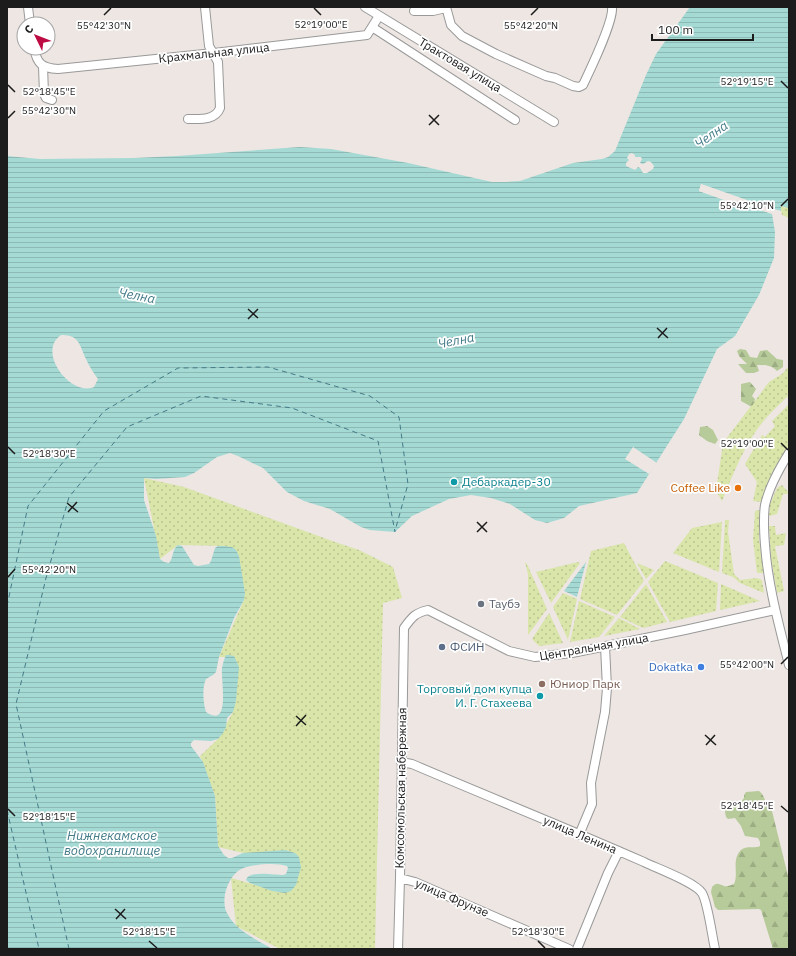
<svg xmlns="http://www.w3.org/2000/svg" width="796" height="956" font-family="'IBM Plex Sans',sans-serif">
	<defs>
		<pattern id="grass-dots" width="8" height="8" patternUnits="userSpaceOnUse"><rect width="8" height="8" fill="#dae5aa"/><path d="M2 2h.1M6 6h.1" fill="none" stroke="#bac492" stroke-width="1.8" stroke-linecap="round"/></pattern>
		<pattern id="forest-firs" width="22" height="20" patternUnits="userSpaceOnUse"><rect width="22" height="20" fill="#b7ca99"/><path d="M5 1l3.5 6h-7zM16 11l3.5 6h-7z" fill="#9dad83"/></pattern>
		<pattern id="water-rules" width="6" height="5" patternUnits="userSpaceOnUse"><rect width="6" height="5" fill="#a5d9d4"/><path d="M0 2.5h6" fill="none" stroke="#8dbab5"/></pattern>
	</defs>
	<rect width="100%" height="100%" fill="#ede6e2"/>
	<path fill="url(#grass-dots)" d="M780,206l9,2v10l-7,-3z
		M789,366v29c-7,7 -15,14 -22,22 -21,23 -33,55 -45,84l-6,-10 7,-48 46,-61 13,-8z
		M789,404v44l-8,12 -11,20 -9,22 -8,-1 4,-19 -12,-18 17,-29 3,2 10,-11 -3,-5z
		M144,478l40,9 151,55 24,8 34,17 9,31 -19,5 -8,346h-95l-44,-23 -5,-48 54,15 10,-40h-52l-25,-6 -3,-51 -15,-40 18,-17 15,-27v-55h-14l25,-57 -20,-54 -46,-1 -18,14z
		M782,485l6,7 -1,2h-4l-6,20 -8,2 1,-12 7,-16z
		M760,510l-1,29 5,34h-7l-4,-33 2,-29z
		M725,520h4l-1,12 6,42 6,6 17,-2 5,2 2,13 -24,-10 -7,-6 -11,-4z
		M722,522l-3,50 -46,-19 19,-25z
		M769,526h6l1,9 10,-2 -2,12 -9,1 9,45 -7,2 -6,-35z
		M624,543l20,38 -27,34 -37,-16 11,-48z
		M665,561l53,22 -2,28 -46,11 -22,-40z
		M525,562l2,2 20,45 -19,26v-61z
		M578,562l2,1 -29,40 -15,-31z
		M637,563l17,7 -8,9z
		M646,584l21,38 -24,6 -23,-11z
		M721,584l39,17 -40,9z
		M563,593l14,6 -9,41 -15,-33z
		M579,601l36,16 -16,20 -29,5z
		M549,613l14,30 -24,3 -7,-7z
		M619,618l21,11 -36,7z"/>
	<path fill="url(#forest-firs)" d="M740,349l6,1 4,7 7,1 3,-7 7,-1 10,9 6,1v7l-6,4c-6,-6 -11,-6 -20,-6l2,6 -5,2h-8l-8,-9h9l-8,-8 -2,-5z
		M750,382l6,7 -4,7 3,3 -2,6 -3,1 -9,-5v-17z
		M707,426l6,4 5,10 -3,4 -8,-3 -8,-6 1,-8z
		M759,791c6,4 5,12 12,16l18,73v69h-16l-12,-39 -2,-1 -41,1 -3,-3 -4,-15 1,-5c5,-5 6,-3 12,-1 3,1 7,-1 10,-2 5,-10 -3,-24 7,-34 6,-5 13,-1 19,-4v-4l-2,-4 -13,-2 -4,-10 -6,-8 -7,1 -2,-2 -1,-5 1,-4 12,-2 6,-8v-3l2,-3z"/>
	<path fill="url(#water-rules)" fill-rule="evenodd" d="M690,7h99v201l-8,-2v5l-8,-1 -72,-26 -2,7 47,16 1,-1 25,8 3,18 -1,26 -15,37 -24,41 -18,13 -33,70 -47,74 -58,13 -15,12 -17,5 -12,-3 -25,-16 -19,-6 -20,-3 -22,4 -37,17 -17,16 -25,-2 -9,-3 -31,-18 -26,-8 -17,-9 -24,-24 -25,-12 -8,-3 -13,4 -23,16 -9,4 -29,2 -12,-1v22l12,36 4,23 4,3 5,1c5,-6 3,-14 9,-18l4,1 12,19 4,1 11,-2 2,-3 4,-13 3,-2h6l8,1 4,3 3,6 6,37 -1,7 -10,18 -15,39 -3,15 -3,3 -7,4c-4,8 -3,24 0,33 3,2 8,5 12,3 9,-5 3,-37 4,-47 1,-5 2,-9 4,-13h3l5,1 5,11 -3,34 -3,11 -6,6 -1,9 -3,6 -5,6 -7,2 -17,-1 -3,3v3l12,16 12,34 3,50 6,9 4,3h4l11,-5 42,-3 10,3 4,4 2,10 -5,18 -5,6 -6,2 -13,-2 -22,-8 -4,-3c3,-10 28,-5 37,-5l3,-1 2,-6 -1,-2c-10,-4 -40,-2 -49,5 -7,6 -11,14 -13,23 -1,6 -1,14 2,19 9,18 29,26 45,36h-265v-793l33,3 94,-1 43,-2 123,-9 31,2 77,14 84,19h14l14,-1 53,-18 29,-4 6,-2 7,-6 31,-76 10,-21zM632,153l3,2v2h6l1,2 -2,4 3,1 5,-3 3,1 3,4 -1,3 -6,4h-4l-3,-5 -2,-1 -3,3 -9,-4v-3l3,-3 -2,-2 2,-4zM61,335c18,-1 19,11 25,24 3,7 7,13 12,20l-4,8c-23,10 -58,-35 -33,-52z
		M586,562l-9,35 -13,-6z"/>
	<path fill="#ede6e2" d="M701,184l46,16 1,2 33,9 1,2 -10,-1 -70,-25 -1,3 44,15 2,-1 26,8 1,2 -27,-8 -1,2 -47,-17z
		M633,447l24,16 -8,11 -24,-15z"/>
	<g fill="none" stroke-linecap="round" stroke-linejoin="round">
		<path stroke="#437b88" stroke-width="1" stroke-dasharray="5 4" stroke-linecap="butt" d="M7,606l21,-100 76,-95 74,-43 90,-1 102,29 29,21 9,67 -13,47
			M7,810l32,139
			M69,949l-53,-245 30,-126 23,-81 58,-70 74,-31 91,12 86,33 17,91"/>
		<g stroke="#999" stroke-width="10">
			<path id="minor" d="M28,7l2,17
				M365,7l189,115
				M446,7l5,18 11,11 34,18 50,22 9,2 18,8 6,1 4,-2c7,-15 31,-64 29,-78
				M414,11h19l13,-3
				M372,27l143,93
				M34,48c3,16 8,20 24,21l156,-16 153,-18 12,-19
				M43,66l1,28 2,4 6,2
				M188,119c11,0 27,2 32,-11l-2,-46 -9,-16 -4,-39
				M789,453c-10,16 -20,34 -24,52 -2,13 -1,27 0,40 3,41 14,80 24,120
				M401,762l11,2c77,33 155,64 232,98 12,6 51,20 58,31 6,10 10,43 13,56
				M579,835l13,-31 -1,-21 14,-71 2,-24 -2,-42
				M400,878l15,4 154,67
				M398,949l2,-71 4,-250c8,-11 11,-15 24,-18l81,41 26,6 37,-4 113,-23 90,-20
				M577,949l31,-76 11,-22"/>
		</g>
		<use href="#minor" stroke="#fff" stroke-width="8"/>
	</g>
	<path fill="none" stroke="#1c1c1c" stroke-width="1.5" d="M314,8l7,7M104,15l7,-7M531,15l7,-7M781,81l7,7M8,85l7,7M429,115l10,10M8,118l7,-7M429,125l10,-10M781,206l7,-7M248,309l10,9M248,319l10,-10M657,328l11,10M658,338l9,-10M781,443l7,7M8,447l7,7M67,503l11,9M68,512l9,-10M477,522l10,10M477,532l10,-10M8,577l7,-8M781,664l7,-7M296,716l10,9M296,726l10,-11M705,735l11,10M706,745l9,-10M781,806l7,6M8,809l7,7M115,909l11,10M116,919l9,-10M149,941l8,7M538,941l7,7"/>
	<g fill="#0f9aa8" stroke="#fff" stroke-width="1.5">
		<circle cx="454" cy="482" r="4"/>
		<circle cx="540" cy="696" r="4"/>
	</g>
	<circle fill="#e8710a" stroke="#fff" stroke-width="1.5" cx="738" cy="488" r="4"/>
	<circle fill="#6b7280" stroke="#fff" stroke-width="1.5" cx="481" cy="604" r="4"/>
	<circle fill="#5c6f8a" stroke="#fff" stroke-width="1.5" cx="442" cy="647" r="4"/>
	<circle fill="#3f7fe0" stroke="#fff" stroke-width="1.5" cx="701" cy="667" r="4"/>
	<circle fill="#8d6e63" stroke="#fff" stroke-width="1.5" cx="542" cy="684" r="4"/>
	<g text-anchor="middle" stroke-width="3.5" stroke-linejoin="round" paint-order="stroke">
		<g font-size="12" fill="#1c1c1c" stroke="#fff">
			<text transform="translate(214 53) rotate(-6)" y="4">Крахмальная улица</text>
			<text transform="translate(460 65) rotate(31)" y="4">Трактовая улица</text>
			<text transform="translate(594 647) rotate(-10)" y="4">Центральная улица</text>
			<text transform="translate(401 788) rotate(-89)" y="4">Комсомольская набережная</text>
			<text transform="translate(580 835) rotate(23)" y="4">улица Ленина</text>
			<text transform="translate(452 898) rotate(23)" y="4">улица Фрунзе</text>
		</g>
		<g font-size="12" fill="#0d838f" stroke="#fff" text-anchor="start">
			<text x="462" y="486">Дебаркадер-30</text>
			<text x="532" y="693" text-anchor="end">Торговый дом купца<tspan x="532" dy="14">И. Г. Стахеева</tspan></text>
		</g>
		<g font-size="12" fill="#c56008" stroke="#fff" text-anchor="end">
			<text x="730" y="492">Coffee Like</text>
		</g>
		<g font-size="12" fill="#5b616d" stroke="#fff" text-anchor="start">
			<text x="489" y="608">Таубэ</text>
		</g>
		<g font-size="12" fill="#4e5e75" stroke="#fff" text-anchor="start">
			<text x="450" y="651">ФСИН</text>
		</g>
		<g font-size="12" fill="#366cbe" stroke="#fff" text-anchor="end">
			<text x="693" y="671">Dokatka</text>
		</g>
		<g font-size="12" fill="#785e54" stroke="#fff" text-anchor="start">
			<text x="550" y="688">Юниор Парк</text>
		</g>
		<g font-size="13" font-style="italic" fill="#437b88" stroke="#fff">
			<text transform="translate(711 134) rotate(-35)" y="5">Челна</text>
			<text transform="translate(137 295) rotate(11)" y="5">Челна</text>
			<text transform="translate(456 340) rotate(-11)" y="5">Челна</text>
			<text x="112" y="840">Нижнекамское<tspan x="112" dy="15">водохранилище</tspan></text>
		</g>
	</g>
	<g font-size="10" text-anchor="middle" fill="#1c1c1c" stroke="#fff" stroke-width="3.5" stroke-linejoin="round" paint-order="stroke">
		<text x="321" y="28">52°19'00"E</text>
		<text x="104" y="29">55°42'30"N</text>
		<text x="531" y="29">55°42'20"N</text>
		<text x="747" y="85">52°19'15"E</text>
		<text x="49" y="95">52°18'45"E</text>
		<text x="49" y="114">55°42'30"N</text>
		<text x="747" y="209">55°42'10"N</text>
		<text x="747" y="447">52°19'00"E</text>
		<text x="49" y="457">52°18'30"E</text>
		<text x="49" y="573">55°42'20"N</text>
		<text x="747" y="668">55°42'00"N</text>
		<text x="747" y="809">52°18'45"E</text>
		<text x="49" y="820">52°18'15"E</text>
		<text x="149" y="935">52°18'15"E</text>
		<text x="538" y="935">52°18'30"E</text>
	</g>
	<rect width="796" height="956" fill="none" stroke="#1c1c1c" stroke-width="16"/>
	<g transform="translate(36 36) rotate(313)"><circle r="19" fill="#ffffff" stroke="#a4a4a4"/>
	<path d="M0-3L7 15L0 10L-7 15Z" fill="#bd0b44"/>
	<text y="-6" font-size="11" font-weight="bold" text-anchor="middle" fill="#1c1c1c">С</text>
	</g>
	<path d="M652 34v6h101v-6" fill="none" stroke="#1c1c1c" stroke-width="2"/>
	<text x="658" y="34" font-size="12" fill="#1c1c1c" stroke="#ffffff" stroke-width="3" paint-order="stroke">100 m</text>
</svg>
